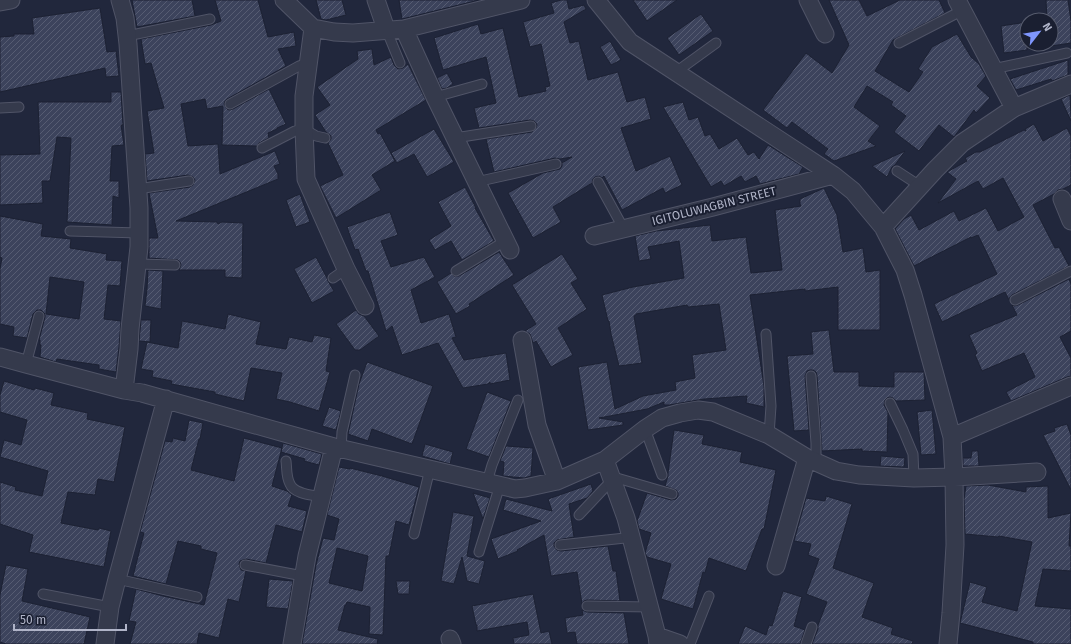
<svg xmlns="http://www.w3.org/2000/svg" width="1071" height="644" font-family="'Fira Sans',sans-serif">
	<defs>
		<pattern id="building-hatch" width="6" height="6" patternUnits="userSpaceOnUse"><rect width="6" height="6" fill="#3c435c"/><path d="M-1 1l2-2M0 6l6-6M5 7l2-2" fill="none" stroke="#565c72"/></pattern>
	</defs>
	<rect width="100%" height="100%" fill="#21273c"/>
	<path fill="url(#building-hatch)" stroke="#1c2133" fill-rule="evenodd" d="M132,0h60l3,16 -58,11z
		M215,0h43l10,37 26,-5 2,14 -18,3 8,17 -59,33 -2,2 -1,3 3,5 2,1 4,-1 36,-20 17,35 -9,4v1l-9,4 1,5 -10,5 -2,3 -35,-1 1,-39 -16,3 -2,-10 -24,5 7,42 30,-2 2,30 55,-23 5,13 -6,2 4,8v5l-102,42 41,1 1,2 4,-2 21,1 -1,55 -17,-1v-7h-46l2,-5 -1,-3 -2,-2 -29,-2v-20h9l-9,-45 41,-6 3,-2 2,-5 -2,-3 -5,-2 -41,6 -2,-27 9,-1 -7,-42 17,-3 -13,-45 -6,1 -4,-25 70,-14 10,-4z
		M316,0h26l4,15 -20,5 -5,-1z
		M399,0h80l-77,19z
		M561,0h6l2,9 15,-4 2,4 -22,13 6,21 9,-2 9,39 30,-8 9,30 18,-5 6,22 -30,9 15,43 34,-15 12,29 -17,8 -2,-5 -41,22 -18,-34 -2,2 -3,-2 -4,1 -2,2 -1,4 -39,24 8,15 -28,16 -25,-45 35,-20 17,-4 2,-3v-3l10,-6 -12,2 -5,-1 -61,14 -8,-33 46,-7 4,-4 1,-3 -1,-2 -2,-2 -4,-1 -51,8 -5,-20 22,-5 -10,-46 -43,13 -9,-32 44,-14 3,10 22,-6 16,69 27,-6 -1,-4 5,-1 -9,-42 -11,3 -7,-25 31,-9 -3,-10z
		M633,0h44l-30,21z
		M829,0h30l8,16 33,-16h39l6,13 -52,27 -18,31 34,21 14,-20 -5,-3 14,-22 25,-13 14,23 8,7 7,12 -9,10 13,12 -14,15 -2,-3 -20,27 -15,-12 -20,26 -25,-19 12,-16 -15,-11 2,-3 -26,-16 -13,21 26,19 -12,15 8,5 -42,15 -10,-7 4,-5 -36,-27 -5,6 -24,-18 43,-57 26,20 17,-28z
		M1046,0h22l3,21v22l-20,3v-26h-4z
		M100,8l7,44 9,-1 3,25 -13,1 -1,-9 -105,24v-55l14,-1v-2h20l-2,-16z
		M701,14l12,17 -34,24 -12,-17z
		M1027,22v28l-23,3 -3,-27z
		M610,41l11,19 -10,5 -11,-18z
		M372,49l2,16 17,-8 3,8 4,4 5,-1 5,-4 18,36 -50,30 2,4 2,-1 15,28 -23,14 9,15 -45,28 -16,-32 23,-11 -15,-32 3,-4v-3l-5,-4 -11,-17 15,-10 -13,-18 41,-28 -1,-8z
		M1068,60v15l-16,6 -1,-2 -35,11 -6,-11z
		M447,73l6,11 -6,4 -5,1 -5,-11z
		M111,92h10l2,33h-2l3,20 -12,1 -2,35h9v17l-6,-2 -1,29 -45,-3 4,-84 -14,-1 -7,44h-8l1,22 -43,2v-50l40,-1 -2,-52h73z
		M1070,95l1,21v5l-10,-22z
		M683,102l6,18 9,-3 7,19 5,-2 9,15 18,-11 11,17 6,-3 5,7 9,-14 35,22 -4,7 -39,10 -4,-8 -11,6 -4,-6 -17,10 -3,-5 -10,6 -48,-80z
		M1034,124l9,17 24,-13 4,8v49l-8,4 -5,1 -4,4 -21,11 22,43 4,-1 10,19 -57,29 -2,2 -1,3 -4,-8 -63,30 -8,-18 63,-30 -19,-39 -7,3v-1l-57,29 -19,-37 9,-10 7,-4 8,15 35,-19 5,10 27,-13 12,23 26,-14 -21,-39 -20,11 -5,-8 -40,22 18,-24 -9,-7 20,-11 -2,-3 11,-6h4l44,-22 2,1 -1,-2z
		M434,129l20,33 -27,15 -13,-23 -17,9 -6,-10z
		M905,151l-10,14 -3,2 -5,10 -15,-11z
		M465,187l11,21h-1l19,33 -32,19 -11,-19 -16,9 -6,-10 22,-14 -13,-24z
		M824,188l13,27 6,37 20,-4 3,24 14,-2v60h-42v-43l-33,4v-2l-55,6 14,91v21l-18,-4 1,-7 -43,3 -35,6h-5v-3l-17,7 -48,9 24,4v3l-35,5 -10,-63 29,-5 8,47 28,-13 33,-6 -1,-8 20,-4 -3,-23 34,-5 -7,-46 -31,3 -1,-2 -51,9v1l-2,1 8,47 -23,3 -8,-32 -2,-13h-1l-6,-26 31,-8 51,-9 -5,-37 -31,6 3,12 -12,2 -4,-25 21,-5 54,-6 2,16 34,-4 5,36 31,-3 -7,-60 26,-4 -1,-2v-5z
		M300,194l10,28 -14,5 -10,-27z
		M390,212l8,23 -17,6 10,26 33,-10 11,20 -24,13 10,33 28,-9 7,23 -4,1 12,22 42,-7 4,27 -20,4v-2l-2,2 -25,4 -25,-45 -36,12 -10,-29 -6,5 -18,-60h-2l-8,-22 -3,1 -8,-23z
		M0,216l43,8 -2,12 30,3 -1,9 37,6 -1,6 16,1 -2,25 -12,-1 -4,34 17,2 -2,26 -3,25 -17,-3v-4l-42,-6 -1,3 -16,-5 1,-12h-1v-5h-1l6,-23v-3l-4,-4h-4l-4,4 -6,24 -14,-2 1,-9 -14,-3v-55l2,-11 -2,-1zM50,277l34,5 -5,37 -33,-5z
		M499,252l15,23 -45,29 1,2 -14,8 -19,-32 14,-9 3,3h5z
		M562,254l16,25 -7,4 16,26 -29,19 15,27 -22,12 -15,-26 -3,2 -3,-9 -5,-3 11,-7 -24,-39z
		M316,257l11,21 1,3 6,10 -22,12 -18,-34z
		M148,270l15,1 -2,38 -16,-3 2,-17z
		M1069,279l2,5v47l-11,6 11,21v18l-4,1 -56,24 -5,-9 29,-15 -11,-24 -42,18 -7,-16 2,-2 -8,-18 48,-20 -5,-10 2,1 4,-1z
		M356,310l3,4 5,2 15,20 -19,14h-5l-19,-26z
		M228,314l33,8 -5,22 30,5 3,-12 23,5 2,-7 17,3 -5,33 4,1 -11,39 -29,-9 -14,-3 6,-26 -31,-5 -7,33 -29,-7v-2l-44,-8 1,-3 -20,-4 1,-6 -12,-2 6,-27 31,6 4,-27 43,8z
		M141,320h10l-1,22 -11,-1z
		M829,330l5,42h25v14l35,1v-15h30l1,28 -29,1 -3,-3 -3,-1 -3,1 -2,2 -1,5 4,7 -1,40 -25,-1v-2l-40,2 -5,-75 -1,-4 -3,-2h-3l-3,1 -2,5 4,54 -15,1 -7,-75 26,-2 -2,-22z
		M367,362l66,24 -21,58 -40,-15 -4,12 -20,-7 11,-50z
		M4,381l30,9 1,-2 19,5 -3,12 37,8 -1,6 38,8 -11,55 -16,-3 -3,16 -27,-3 -7,31 37,7 1,-2 12,3 -7,36 -75,-15 4,-17 -33,-11v-42l16,5 -1,3 27,6 6,-25 -48,-14 4,-17 17,5 6,-25 -27,-8v-17z
		M487,392l24,9 -22,56 -23,-8z
		M329,407l12,4 -5,19 -14,-4z
		M932,410l4,44 -15,1 -4,-43z
		M189,420l14,3 -3,16h-1l-8,31 43,11 10,-43 38,10 -10,38 15,5 5,4 -4,11 19,5 -5,21 -26,-7 -10,38 -20,-4 -6,2 -1,3 2,6 5,1 -7,31 -11,-3 -9,39 -20,-5 -2,11h-67l6,-22 -7,-1 7,-32 27,7 41,9 13,-52 -16,-4v-3l-23,-5 -12,43 -33,-8 11,-43 -4,-1 25,-91 7,1 1,-4 12,3z
		M1067,424l4,11v55l-28,-55 12,-4 -1,-3z
		M674,430l30,5 -2,9 40,8 -2,10 36,8 -12,59h-2l-16,42 -37,-13 -4,15 -2,-1 -10,37 -32,-10 10,-35 -24,-7 -2,-4 6,-20 -12,-4 -2,-8 10,-28 24,7 5,-1 2,-3v-3l-2,-3 -11,-4 3,-10v-3z
		M283,443l39,11 -3,11 -15,-4 1,-2 -24,-7z
		M425,444l28,8 -3,12 -28,-8z
		M506,446l27,2 -2,28 -7,2 -21,-2 1,-14 -4,-1z
		M972,451h6l1,15h-16v-8h8z
		M881,456l24,2 -1,9 -24,-1z
		M339,467l11,2v-1l32,8 37,11 -10,38 -13,-4 -7,35h-3l-3,79 -14,-1 1,-27 -23,-5 -1,3h-1l-7,25 40,9 -1,5h-75l14,-79 7,-27 11,2 5,-21 -12,-4zM337,548l31,8 -6,35 -33,-8z
		M591,484l2,7 -6,7 -18,6 5,33 -17,3 -3,3v3l3,4 4,1 47,-5 5,25h3l4,30 -33,-1 -3,1 -2,3 -5,-32 -26,4 -7,-41 -27,15 1,1 -20,8 -7,-20 50,-18 -38,-11 3,-11 46,12 -4,-12z
		M988,485l38,7v-5l22,-1v32l23,-5 -2,33h2v25l-28,-2 -8,37 36,3v35h-38v-2l-73,-19 10,-41 17,5 -5,15 35,9 15,-69 -33,-6 -1,1 -33,-3 -1,-35 2,-13z
		M473,493l17,5 -7,21z
		M826,496l26,8 -19,64 41,15 -12,34 31,11 -2,6 22,7 -1,3h-100l6,-15v-4l9,-23 -21,-8 13,-35 -11,-4 3,-11 -17,-3 12,-43 19,3z
		M453,512l21,4 -7,40 18,5 -6,23 -12,-3 -5,-24 -8,27 -13,-3z
		M6,565l22,4 -6,32 68,16 -6,27h-78l-6,-2v-47z
		M269,579l24,2 -5,28 -22,-2z
		M396,581h14l-1,13h-11z
		M783,591l19,6 -8,29 11,4 -5,14h-62l7,-18 21,9 3,-10 3,1z
		M533,594l8,39 8,-2 3,13h-38l-1,-6 16,-3 -2,-13 -50,9v-6h-1l-4,-19z
		M582,610l5,2 37,1 5,31h-52l-2,-12 -8,1 -2,-15 18,-3z"/>
	<g fill="none" stroke-linecap="round" stroke-linejoin="round">
		<g stroke="#505467" stroke-width="11">
			<path id="service" d="M386,29l14,34
				M127,36l83,-17
				M899,43l64,-33
				M993,69l74,-16
				M676,72l40,-29
				M435,97l47,-13
				M230,104l69,-38 9,-3
				M0,108l19,-1
				M455,138l76,-12
				M262,148l33,-17 9,-2 12,7 9,2
				M897,171l23,15
				M476,182l80,-18
				M598,182l22,40 3,7
				M138,189l51,-8
				M70,231l69,2
				M138,264l37,1
				M456,271l49,-30
				M333,278l13,-9
				M1015,300l56,-29
				M766,334l5,72 -2,29
				M26,364l13,-48
				M811,376l5,67v19
				M890,403l13,27 10,24 1,24
				M645,429l17,46
				M341,449l1,-17 13,-57
				M286,461c1,7 0,16 4,23 4,10 22,11 32,13
				M610,476l62,18
				M487,482l5,-17 26,-65
				M579,515l33,-35
				M414,534l16,-65
				M560,545l65,-7h6
				M479,552l21,-67
				M245,565l58,11
				M117,579l80,18
				M43,594l67,13
				M587,606l63,1
				M690,644l19,-48
				M806,644l6,-17"/>
		</g>
		<g stroke="#505467" stroke-width="19">
			<path id="minor" d="M120,0l5,18 3,26 11,164v39l-9,82 -1,20 -5,41
				M284,0l29,28 21,4 19,1 51,-4 117,-29
				M376,0l10,29
				M596,0l34,42 203,133 20,16 30,36 22,43 8,25 39,142 2,40 1,68 -4,68 -3,31
				M808,0l17,34
				M957,0l57,108
				M0,2l11,-2
				M313,28l-9,68v33l2,50 40,90 19,37
				M404,29l31,68 75,153
				M1062,199l9,22
				M883,227l52,-57 27,-27 52,-35 57,-24
				M594,236l119,-29 120,-32
				M522,340l15,85 20,56
				M0,357l26,7 98,26 18,3 192,54 181,42 10,-1 32,-7 48,-21 40,-31 17,-11 18,-5 18,-3 15,2 56,23 38,23 29,13 23,4 55,3 40,-1 83,-5
				M952,437l119,-51
				M605,460l21,58 31,118 1,8
				M776,566l31,-108
				M657,636l23,8
				M450,639l2,5
				M105,644l5,-37 7,-28 49,-180
				M292,644l15,-88 27,-109"/>
		</g>
		<use href="#service" stroke="#353a4c" stroke-width="9"/>
		<use href="#minor" stroke="#353a4c" stroke-width="17"/>
	</g>
	<g text-anchor="middle" stroke-width="4" stroke-linejoin="round" paint-order="stroke">
		<g font-size="12" fill="#b0b4c8" stroke="#1a1f31">
			<text transform="translate(714 206) rotate(-14)" y="4">IGITOLUWAGBIN STREET</text>
		</g>
	</g>
	<g transform="translate(1039 32) rotate(59)"><circle r="19" fill="#1a1f31" stroke="#565b6d"/>
	<path d="M0-3L7 15L0 10L-7 15Z" fill="#7e96fe"/>
	<text y="-6" font-size="11" font-weight="bold" text-anchor="middle" fill="#b0b4c8">N</text>
	</g>
	<path d="M14 624v6h112v-6" fill="none" stroke="#b0b4c8" stroke-width="2"/>
	<text x="20" y="624" font-size="12" fill="#b0b4c8" stroke="#1a1f31" stroke-width="3" paint-order="stroke">50 m</text>
</svg>
